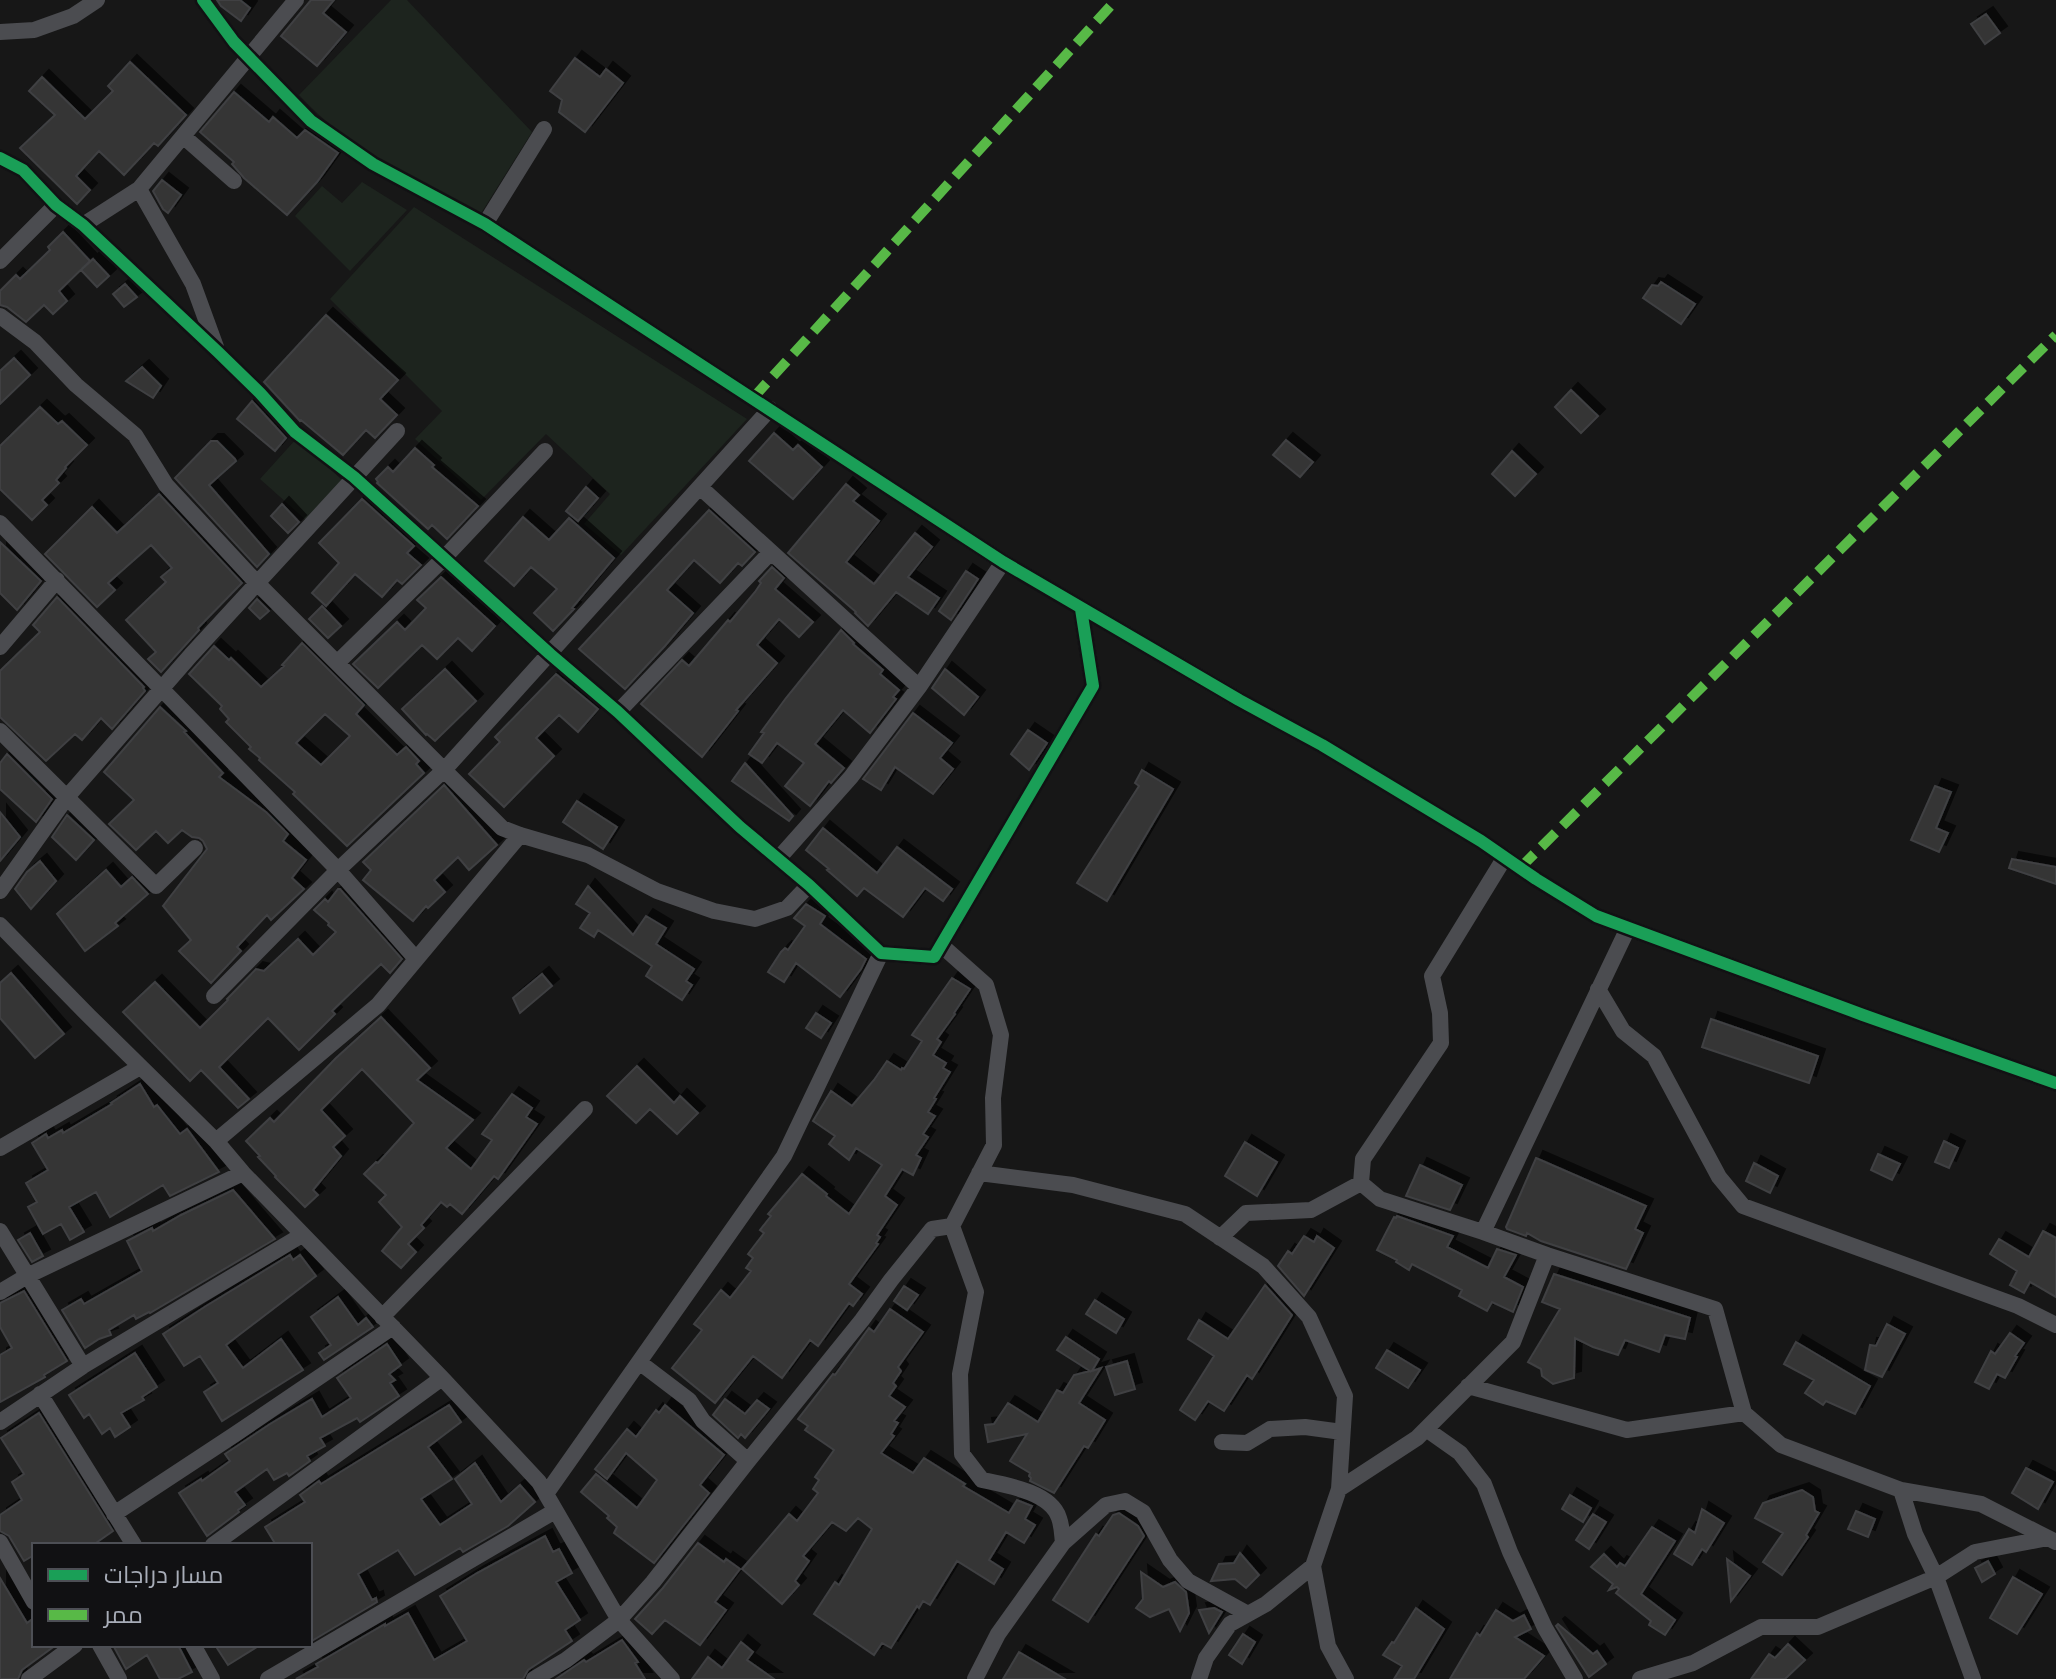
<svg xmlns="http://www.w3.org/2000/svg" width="2056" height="1679" font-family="'Space Grotesk',Cairo,sans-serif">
	<defs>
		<filter id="shadow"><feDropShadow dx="7" dy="-7" stdDeviation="0" flood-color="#0009"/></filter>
	</defs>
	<rect width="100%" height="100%" fill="#171717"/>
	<path fill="#1d241e" d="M391,0h16l125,132 -52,83c-63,-35 -132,-66 -181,-120z
		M362,182l45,28 -57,61 -55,-55 27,-30 20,17z
		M414,207l333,212 -126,136 -37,-31 26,-30 -64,-60 -65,66 -66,-61 27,-28 -112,-112z
		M297,438l46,43 -36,40 -47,-42z"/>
	<path fill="#353536" stroke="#3f4043" stroke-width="2" fill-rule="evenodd" filter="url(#shadow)" d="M217,0h23l10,8 -9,13 -20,-15z
		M311,0h23l-11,13 23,19 -29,34 -36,-30z
		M1986,14l14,19 -15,11 -14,-20z
		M575,58l25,19 6,-8 17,14 -38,49 -26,-20 3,-12 -12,-9z
		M130,62l56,53 -28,31 -4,-3 -30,32 -25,-24 -23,25 14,14 -13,14 -57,-56 35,-33 -26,-24 13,-14 43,42 28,-28 -5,-5z
		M234,92l35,30 4,-5 24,21 8,-8 33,23 -21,29 -30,33 -43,-37 -12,-14 2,-2 -34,-30z
		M162,180l19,15 -13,18 -5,-4 -10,-18z
		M63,232l27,29 -31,30 8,10 -14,13 -9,-9 -18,17 -19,-15 -7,-2v-14l16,-16 4,4 30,-29 -2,-3z
		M93,259l16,17 -12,11 -16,-17z
		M1661,282l34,22 -14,20 -38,-26 9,-13 6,1z
		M125,284l12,13 -13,10 -11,-13z
		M326,315l72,65 -18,19 17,16 -22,23 -9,-8 -23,25 -42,-35 -1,1 -36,-39z
		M14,358l16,17 -30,29v-33z
		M142,367l19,19 -8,12 -27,-17z
		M1571,390l27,26 -17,17 -26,-26z
		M252,401l34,37 -11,13 -38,-32z
		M40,407l18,17 4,-3 25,24 -22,22 1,1 -10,12 3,3 -17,17 5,5 -15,15 -32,-31v-43z
		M774,433l19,17 5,-5 24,22 -29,32 -44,-38z
		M1286,440l27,22 -13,15 -27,-22z
		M211,441h6l18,18 1,2 -27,24 60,69 -12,13 -82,-89z
		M415,448l19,17 -2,2 46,39 -31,33 -15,-14 -4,4 -51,-46 1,-1 -2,-3 12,-12 5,5z
		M1512,451l24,23 -21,22 -23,-22z
		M846,484l13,11 -6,6 26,20 -33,41 28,22 41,-51 17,14 -24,30 31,21 -11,16 -32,-22 -28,34 -13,-13 1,-1 -68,-59z
		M586,487l12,11 -20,23 -12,-10z
		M159,494l83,89 -44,45 1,2 -38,42 -13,-13 8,-7 -30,-32 40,-38 -5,-5 11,-9 -21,-23 -43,38 7,7 -18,17 -52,-53 47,-47 25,26z
		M362,499l52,47 -7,7 14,12 -19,19 -5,-4 -15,17 -27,-23 -29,32 -14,-13 27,-30 -20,-20z
		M282,504l17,18 -11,11 -17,-17z
		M709,510l46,42 -13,14 -4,-3 -18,20 -26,-23 -27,30 26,23 -28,33 -40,43 -46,-40z
		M523,517l26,23 20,-22 45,40 -42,50 2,1 -21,22 -19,-18 23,-24 -26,-22 -17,19 -29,-25z
		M0,542l41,39 -24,29 -17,-17z
		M772,567l12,11 -9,11 38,33 -14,15 -20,-18 -22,26 20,18 -41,47 2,1 -36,46 -61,-53 41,-44 7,6 39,-46 2,2 25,-30 6,-9 -2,-2z
		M966,571l12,8 -27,41 -12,-9z
		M441,577l54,49 -23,25 -14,-13 -21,21 -15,-14 -44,43 -25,-24 44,-42 8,8 21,-22 -9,-8z
		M57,597l87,90 -1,1 2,3 -33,38 -11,-11 -19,22 -7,-6 -29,27 -46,-44v-46l40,-39 -7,-7z
		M257,599l12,12 -9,8 -11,-11z
		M322,606l19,20 -13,12 -19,-19z
		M841,630l13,13 -1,1 30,26 -3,4 19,16 -6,7 3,2 -26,34 -27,-23 -28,34 29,24 -13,15 -2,-2 -19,25 -25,-20 19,-23 -27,-20 -15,20 -13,-9 15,-21 -3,-1 25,-34z
		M302,643l62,62 -8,9 41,41 9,-8 13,14 -3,3 8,9 -77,73 -54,-52 2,-2 -36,-32 1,-2 -11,-9 2,-2 -25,-25 3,-3 -9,-10 2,-3 -33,-32 25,-28 15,14 2,-2 30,29 23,-21 -2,-1zM325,714l25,22 -29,29 -25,-22z
		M445,669l31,32 -41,40 -8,-7 -1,1 -24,-26z
		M945,669l33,28 -14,18 -32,-27z
		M556,674l42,35 -20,23 -19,-17 -23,23 18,18 -50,51 -35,-33 31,-32 -5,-5z
		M160,707l26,24 -2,1 39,41 -4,4 47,35 22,22 -5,7 23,19 -14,18 12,11 -33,31 -4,-5 -30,32 4,4 -30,32 -32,-32 12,-11 -28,-34 44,-57 -4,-8 -4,-3 -7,-1 -10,-7 -14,13 -12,-12 -20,19 -27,-26 25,-24 -30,-28z
		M913,713l39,30 -12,15 13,11 -20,25 -38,-27 -14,23 -18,-11z
		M1028,730l19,13 -18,27 -18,-16z
		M7,754l45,45 -16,23 -36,-33v-26z
		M745,763l48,53 -4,5 -57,-40z
		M1142,770l31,19 -66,112 -30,-18 62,-97 -4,-3z
		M444,785l53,60 -28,25 -11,-13 -24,23 11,12 -17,16 -2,-2 -13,15 -50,-41 8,-10 -8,-8z
		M1935,786l16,6 -15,36 12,5 -9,19 -28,-12z
		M577,801l40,26 -14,22 -40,-27z
		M0,812l20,25 -20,24z
		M67,815l27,25 -18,20 -24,-23z
		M823,828l54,45 20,-26 55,42 -9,12 -18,-13 -22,29 -39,-29 -7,8 -30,-26 2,-1 -23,-19z
		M2012,859l44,8v17l-47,-16z
		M40,861l16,20 -25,28 -16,-20 12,-17z
		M106,870l15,17 11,-10 16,17 -33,29 3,3 -33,25 -28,-37z
		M588,886l45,49 13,-19 20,12 -10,16 38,25 -8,12 6,4 -10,15 -36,-24 6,-10 -54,-36 -4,7 -14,-9 10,-15 -14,-9z
		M338,889h2l62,70 -12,14 -9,-9 -49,47 3,3 -36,36 -31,-32 -49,49 30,32 -11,9 -37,-38 -11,11 -67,-69 32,-30 45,46 28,-28 -1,-1 29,-30 8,2 34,-32 15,16 23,-23 -8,-7 1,-2 -15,-13 11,-11 3,3z
		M806,904l19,12 -5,8 46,35 -5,10 -21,28 -44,-34 -12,19 -16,-10 13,-20 4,-4 3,2 17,-24 -11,-8z
		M11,973l53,61 -29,24 -35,-40v-35z
		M542,974l10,12 -32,27 -7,-15z
		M952,978l18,11 -16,24 1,1 -18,25 4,3 -8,13 13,8 -3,5 7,4 -16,26 2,1 -8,13 7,4 -12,18 5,3 -12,18 5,3 -8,17 -11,-6 -17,27 12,9 -20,30 3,2 -4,6 2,1 -29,40 13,10 -9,12 -4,-3 -31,43 -8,-6 -28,38 -29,-22 -38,47 -43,-35 30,-38 -8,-6 27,-34 9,8 21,-27 -5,-3 7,-10 -5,-4 16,-21 -4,-3 11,-14 -3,-2 34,-40 25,20 -1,2 23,18 33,-49 -26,-17 -7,12 -20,-16 6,-8 -22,-15 18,-30 21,15 22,-26 13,-19 14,9 1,-2 2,1 18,-28 -10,-6z
		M816,1013l15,10 -10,15 -15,-10z
		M381,1017l49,51 -13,12 56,40 -27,28 25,21 21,-29 -10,-6 30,-40 20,14 -6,9 11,7 -39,55 -4,-3 -32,38 -12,-10 -3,3 -6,-5 -20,23 3,3 -16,16 8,8 -15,16 -19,-17 20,-24 -23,-25 7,-7 -22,-21 12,-12 2,1 36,-40 -52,-54 -41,41 24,26 -12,11 8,9 -28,34 5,5 -13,12 -30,-30 1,-1 -18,-19 2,-1 -14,-15 24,-23 4,4 62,-64z
		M1711,1019l107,37 -9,27 -107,-36z
		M637,1066l37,37 6,-7 18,17 -21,21 -27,-25 -14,14 -29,-27z
		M140,1084l14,23 3,-2 23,29 7,-5 32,43 -49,24 -7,-11 -53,32 -14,-25 -27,15 15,25 -14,8 -9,-16 -18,10 -15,-27 9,-5 -11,-19 22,-13 -16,-27 14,-9 2,4 14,-8 1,3 49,-29 -1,-1z
		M1944,1141l14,7 -9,20 -14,-6z
		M1245,1142l32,20 -20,34 -32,-20z
		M1878,1154l22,10 -8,16 -21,-10z
		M1536,1158l110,48 -11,23 8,4 -17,36 -85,-28 -14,-8 -1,3 -19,-7 -1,-2z
		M1754,1163l24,13 -8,17 -24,-12z
		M1420,1165l42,20 -12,25 -44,-14z
		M233,1190l42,49 -125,74 -1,-1 -13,7 -2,-4 -25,15 2,5 -12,4 -14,9 -23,-38 19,-11 3,5 58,-33 -15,-30 25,-13 1,3 28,-16z
		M1397,1216l56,20 -6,11 41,21 9,-19 19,6 -12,22 19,10 -10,25 -21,-10 -5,9 -28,-15 3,-6 -50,-26 -3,6 -13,-8 1,-2 -20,-10 17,-33 2,1z
		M2043,1231l13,7v59l-26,-15 -6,11 -14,-8 7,-14 -27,-17 9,-15 30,18z
		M30,1233l13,23 -11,6 -14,-22z
		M1304,1236l10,6 3,-6 17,12 -30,48 -26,-30 10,-15 4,3z
		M290,1255l3,5 7,-5 16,21 -90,69 17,23 38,-29 22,31 -81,51 -18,-29 14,-9 -18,-27 -16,10 -21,-32 43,-28z
		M1554,1274l136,44 -5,21 -20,-4 -6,17 -34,-12 -7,15 -25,-8 -18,-9 -1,40 -21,6 -11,-8 -1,-7 -13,-7 32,-53 -18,-7z
		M1265,1285l27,30 -40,64 -5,-4 -23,36 -16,-10 -13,19 -15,-10 34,-54 -26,-17 11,-19 29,19z
		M904,1286l14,9 -11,15 -13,-9z
		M24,1291l43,70 -23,14 1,2 -45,25v-47l12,-7 -12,-21v-24z
		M338,1297l20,28 8,-7 7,9 -49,33 -5,-7 12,-8 -20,-28z
		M1095,1300l29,19 -8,14 -30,-19z
		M890,1309l33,23 -25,35 3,4 -8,12 3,3 -7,10 16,11 -11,14 4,2 -7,11 3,2 -13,17 32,20 11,-15 41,26 -2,2 46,27 8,-13 15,6 -7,13 10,6 -11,18 -18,-11 -17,28 14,9 -9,15 -37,-23 -27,44 -7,-4 -4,7 -2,-2 -26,42 -9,-5 -8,12 -60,-41 21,-32 4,3 33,-56 -14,-11 -12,13 -14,-9 -29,34 6,5 -14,20 4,4 -17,19 -40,-35 47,-55 8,7 21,-28 -5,-4 6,-9 -4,-3 19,-27 -29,-20 3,-4 -10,-7 35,-45 2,1 34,-47 5,4z
		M1887,1324l18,10 -23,43 -17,-7 5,-25 6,1z
		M2010,1333l14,10 -9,13 2,1 -12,21 -8,-4 -8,15 -14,-7 16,-31 4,3z
		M1066,1337l33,22 -7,12 9,-3 -22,35 26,17 -17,28 -4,-2 -30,47 -24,-12 1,-3 -2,-2 1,-3 -20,-12 17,-27 -39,8 -3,-17 9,-1 14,-21 30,19 19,-32 6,3 11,-18 16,-4 -33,-21z
		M1796,1342l74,44 -15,28 -29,-13 -3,4 -18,-12 9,-13 -30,-16z
		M387,1344l14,21 -12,9 6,6 -5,3 9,13 -39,26 -3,-4 -37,20 5,8 -18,10 3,5 -21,15 -2,-3 -13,7 -7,-11 -32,23 10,13 -7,5 1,2 -32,24 -28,-43 22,-14 1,2 28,-20 -5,-7 45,-30 42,-25 10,18 29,-19 -14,-20z
		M1387,1350l33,20 -12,18 -32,-20z
		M135,1353l22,34 -15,10 2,3 -23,13 9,14 -15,10 -5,-9 -8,6 -13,-20 -5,4 -15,-23z
		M1127,1361l8,28 -20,6 -9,-28z
		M725,1399l20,15 12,-14 12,9 -24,29 -4,-4 -3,4 -25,-23z
		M449,1405l12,17 -33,25 24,32 -31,20 19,26 32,-21 -17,-25 20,-16 26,39 19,-17 15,17 -27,24 -45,26 -3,-4 -45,27 -17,-25 -40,24 14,26 4,-2 1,4 -67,40v-97h-34l-11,-18 40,-25 -5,-7 19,-14 2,3z
		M665,1405l59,50 -24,30 9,8 -55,70 -40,-30 3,-6 -10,-9 2,-2 -28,-24 15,-18 41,34 20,-28 -31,-27 -19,26 -12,-10 32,-40 9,8 20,-27 3,3z
		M39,1413l74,118 -20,14h-59v10l-10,6 -15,-25 -9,-5v-16l22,-15 -10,-18 12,-8 -23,-36z
		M2026,1468l27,14 -15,27 -26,-16z
		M1802,1490l11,7 2,14 4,2 -13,22 2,2 -26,38 -19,-13 20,-29 -28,-15 8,-15z
		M1570,1495l21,13 -8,14 -21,-13z
		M1702,1509l22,14 -18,29 -4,-3 -10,16 -18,-11 15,-25 6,4z
		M1856,1511l19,8 -7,18 -20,-8z
		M1119,1513l19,13 6,10 -56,86 -35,-22 43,-66 3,2 14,-21z
		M1593,1514l13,8 -17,27 -13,-9z
		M1652,1527l23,14 -34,53 34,26 -10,15 -16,-10 2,-4 -35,-28 3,-4 -2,-2 -8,3 4,-6 -22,-17 13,-13 13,13 3,-4 5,3z
		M545,1536l8,16 6,-3 13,24 -16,9 24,38 -15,10 7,11 -44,29 -5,9h-227l22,-12 -2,-3 69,-40v2l23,-13 26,47 33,-19 -27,-45 37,-23z
		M698,1543l26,19 2,-3 14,10 -25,33 11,8 -26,35 -35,-25 -13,14 -17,-15 27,-30z
		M1240,1553l19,22 -13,13 -11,-9 -24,2 8,-17 15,-1z
		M1727,1559l23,17 -19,25z
		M1988,1561l7,13 -13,8 -7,-14z
		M1141,1572l22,15 12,-5 11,10 3,21 -9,18 -11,-22 -19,8 -14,-9 7,-9z
		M2013,1577l29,17 -25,40 -27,-16z
		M0,1578l27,45 7,-5v27h22l-34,25 -4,9h-18z
		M1214,1608l8,4 -13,21 -10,-23z
		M1416,1608l28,21 -30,50h-20l8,-13 -19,-11 9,-13 2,1z
		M1496,1610l17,11 11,-6 7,14 -16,8 29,19 -20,23h-74l27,-46 3,3z
		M1558,1624l35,30 4,-3 9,13 -17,13 -33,-51z
		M1243,1634l12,8 -13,22 -13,-9z
		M622,1640l16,22 -3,1 10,16h-89l28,-19 2,2z
		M741,1642l12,10 -6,8 27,19h-82l16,-22 14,11z
		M1788,1644l17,16 -20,19h-34l18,-25 6,4z
		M116,1645h62l14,27 -14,7h-18l-13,-24 -21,14 -12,-22z
		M215,1645h45l-32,20z
		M1019,1652l46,27h-62z"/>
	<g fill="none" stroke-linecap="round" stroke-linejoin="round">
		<path stroke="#4b4c50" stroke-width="16" d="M203,0l31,42 77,79 62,43 112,60 518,338 236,138 83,45 159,96 55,38 60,37 267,99 193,68
			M0,32l34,-2 39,-14 24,-16
			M183,136l51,45
			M0,158l23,12 33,35 27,20 135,127 42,41 35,39 59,45 196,177 68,58 122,115 69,58 72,68 53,4 159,-271 -12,-77
			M485,224l59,-95
			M83,225l56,-36
			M0,261l56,-56
			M0,316l35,26 41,43 59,50 31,50 91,98 245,245 18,7 68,20 69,36 57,20 41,8 32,-11 22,-23
			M216,347l-23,-63 -54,-95 157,-189
			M701,488l218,199
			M0,523l338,347 78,89
			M0,647l57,-67
			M337,663l107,-105 101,-107
			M618,712l153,-160
			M0,731l156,155 39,-38
			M778,859l73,-82 68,-90 84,-125
			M0,891l67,-94 124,-142 206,-224
			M0,925l89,91 127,125 27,32 199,205 97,104 80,138 53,59
			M1598,989l25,42 31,25 65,121 24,29 275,100 38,19
			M214,996l124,-126 107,-101 325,-360
			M216,1141l162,-136 142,-170
			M0,1148l140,-81
			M979,1173l94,12 112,29 78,52 46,51 36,79 -6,93 -26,77 15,80 18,33
			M952,1226l24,66 -16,82 2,80 20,26c24,5 69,12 77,38 3,8 3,17 4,25l-65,91 -23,45
			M0,1231l83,135
			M1483,1232l-103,-33 -19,-16 2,-24 78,-116 -1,-30 -8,-37 73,-119
			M1220,1238l26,-25 65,-3 50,-27
			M1547,1255l168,54 29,104
			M0,1292l27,-16 216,-103
			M382,1317l203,-208
			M639,1362l50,38 14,21 45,40
			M1468,1386l159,44 117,-17 37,32 120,45 80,14 75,38
			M40,1394l94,151
			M0,1422l83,-56 219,-131
			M1426,1429l34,24 24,31 26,68 35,76 30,51
			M1222,1442l25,1 23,-14 35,-2 37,5
			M1339,1489l78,-51 96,-96 34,-87 -64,-23 145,-304
			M1901,1490l14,44 21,43 37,102
			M546,1494l238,-338 97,-203
			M114,1514l120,-79 159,-108
			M0,1542l34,60
			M1063,1543l43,-38 19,-4 18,11 27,48 18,21 60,33
			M213,1545l229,-167
			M100,1645l19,34
			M193,1645l19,34
			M29,1679l46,-34
			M268,1679l287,-168
			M534,1679l32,-19 53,-40 34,-38 95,-121 114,-141 29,-40 41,-51 20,-3 42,-81 -1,-47 8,-63 -15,-50 -45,-40
			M1199,1679l7,-21 24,-34 36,-20 47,-38
			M1640,1679l53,-16 68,-36h57l118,-50 39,-25 73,-14"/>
		<path stroke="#58b947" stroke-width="10" stroke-dasharray="20 10" stroke-linecap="butt" d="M753,398l363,-398
			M1520,868l536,-533"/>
		<g stroke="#111113" stroke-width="17">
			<path id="cycleway" d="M203,0l31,42 77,79 62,43 112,60 518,338 236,138 83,45 159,96 55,38 60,37 267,99 193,68
				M0,158l23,12 33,35 27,20 135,127 42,41 35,39 59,45 196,177 68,58 122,115 69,58 72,68 53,4 159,-271 -12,-77"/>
		</g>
		<use href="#cycleway" stroke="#1a9f57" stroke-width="12"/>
	</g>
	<rect x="32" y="1543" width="280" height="104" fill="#111113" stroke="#4d4f55" stroke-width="2"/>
	<rect x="48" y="1569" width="40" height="12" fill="#1a9f57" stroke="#4d4f55" stroke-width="2"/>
	<text x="104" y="1583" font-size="24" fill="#a8adb8">مسار دراجات</text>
	<rect x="48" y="1609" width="40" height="12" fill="#58b947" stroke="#4d4f55" stroke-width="2"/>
	<text x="104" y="1623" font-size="24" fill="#a8adb8">ممر</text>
</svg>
